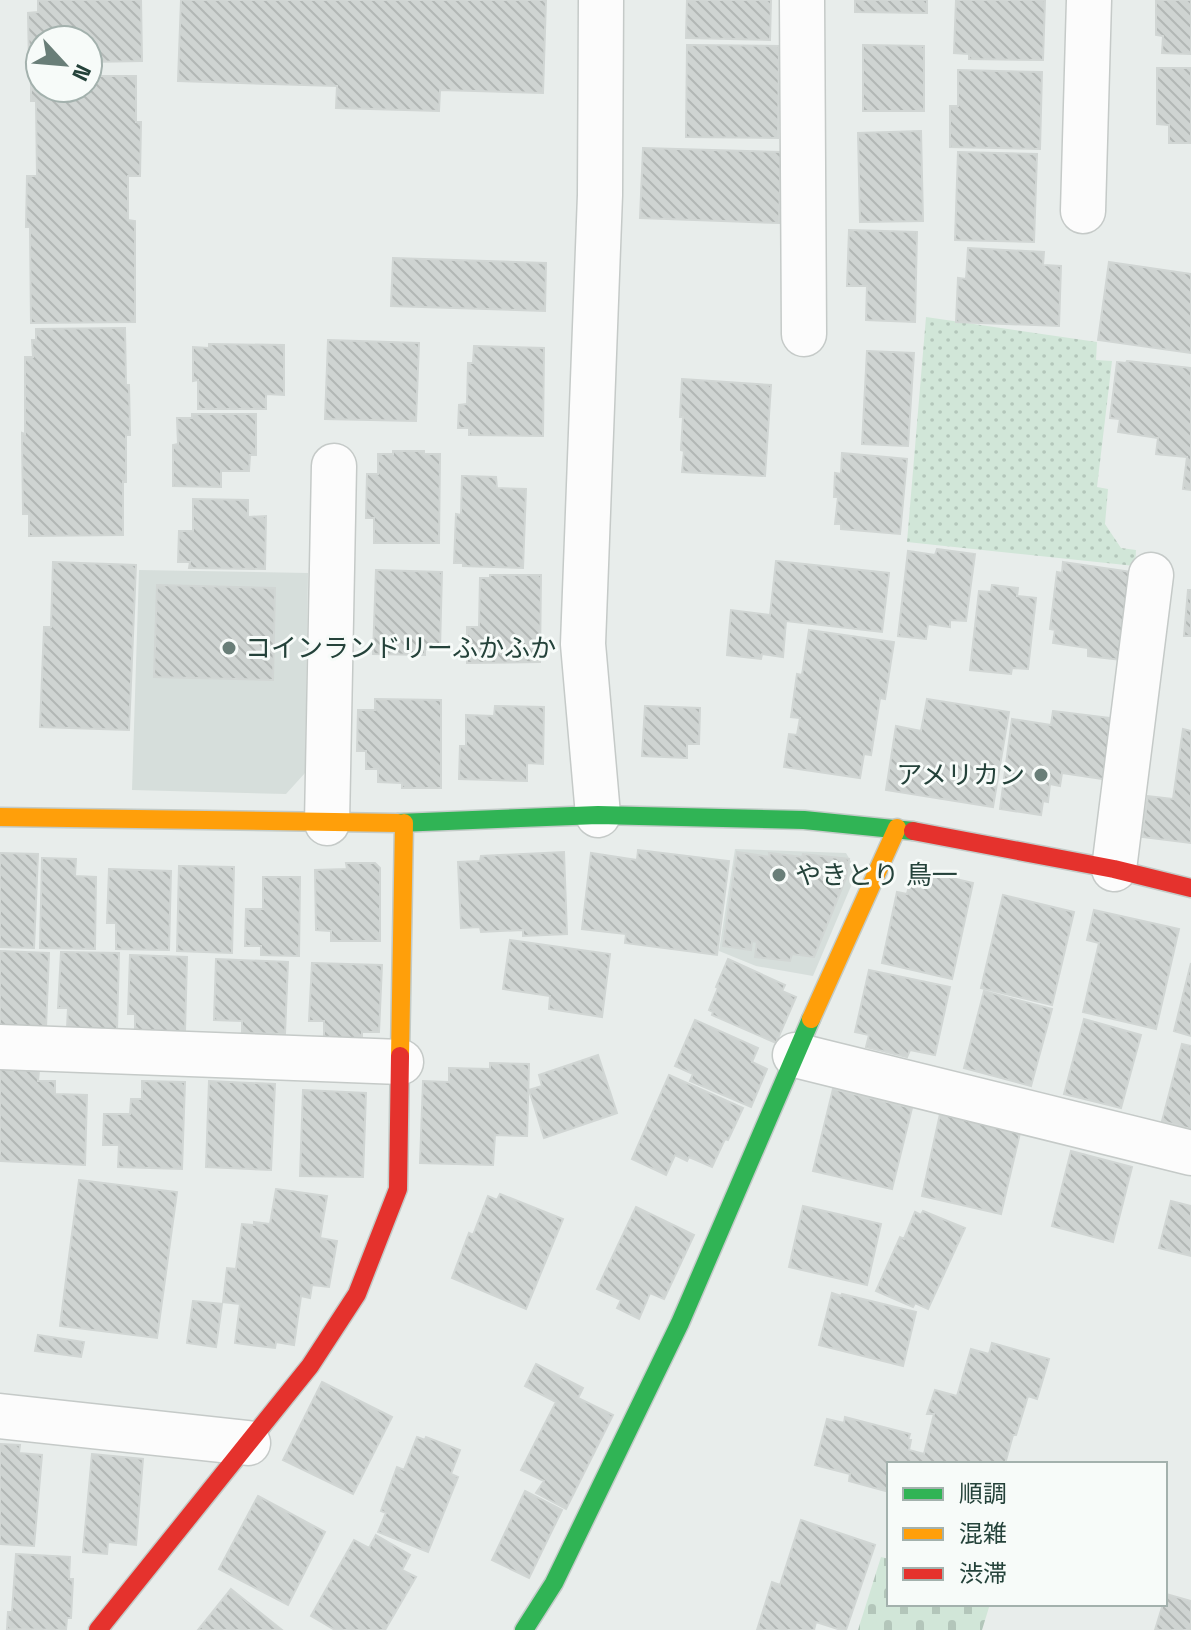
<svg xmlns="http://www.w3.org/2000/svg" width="1191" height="1630" font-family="'Space Grotesk','Noto Sans JP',sans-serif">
	<defs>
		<pattern id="cemetery-stones" width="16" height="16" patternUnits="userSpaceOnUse" patternTransform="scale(2)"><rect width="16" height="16" fill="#d1e6d8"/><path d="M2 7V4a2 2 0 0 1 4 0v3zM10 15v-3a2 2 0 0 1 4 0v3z" fill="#b3c6ba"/></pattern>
		<pattern id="garden-dots" width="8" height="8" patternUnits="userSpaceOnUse" patternTransform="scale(2)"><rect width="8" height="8" fill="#d1e6d8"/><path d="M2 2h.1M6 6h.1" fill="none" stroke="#b3c6ba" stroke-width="1.8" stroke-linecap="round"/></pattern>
		<pattern id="building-back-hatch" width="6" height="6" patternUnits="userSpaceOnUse" patternTransform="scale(2)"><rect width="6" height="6" fill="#cfd4d2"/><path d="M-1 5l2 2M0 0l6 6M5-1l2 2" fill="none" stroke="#b2b7b5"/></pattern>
	</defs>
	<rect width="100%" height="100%" fill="#e8edeb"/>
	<path fill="#d6dedb" d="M139,570l169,3 -3,200 -19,21 -154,-4z
		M735,849l111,4 11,19 -44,104 -57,-10 -37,-15z"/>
	<path fill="url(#cemetery-stones)" d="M881,1557l8,2v45h101l-8,26h-124z"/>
	<path fill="url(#garden-dots)" d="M926,317l171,25 -1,18 16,1 -15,126 11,2 -3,35 16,24 15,2 -1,16 -228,-24z"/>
	<path fill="url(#building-back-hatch)" stroke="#d1d6d4" stroke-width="2" d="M38,0h103l1,61 -54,1v-22h-48v24h-11l-1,-51 10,-1z
		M181,0h365l-3,93 -103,-3 -1,21 -103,-3 1,-22 -159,-5z
		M687,0h84l-1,40 -84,-2z
		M855,0h72v13l-72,-1z
		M956,0h89l-2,60 -74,-1v-5l-15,-1z
		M1156,0h35v54l-29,-1 1,-17 -7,-1z
		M687,45l92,1 -1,92 -92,-1z
		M863,45l61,1v65h-61z
		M1157,68h34v75h-22v-18l-12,-1z
		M958,70l84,2 -2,77 -90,-2v-41h8z
		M88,76h48v46h5l-1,54h-12v44l7,1v101l-104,1 -1,-96h-4l1,-51h10l-1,-75h-5v-21h9v8h48z
		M921,131l2,90 -63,1 -2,-89z
		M643,148l138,4 -2,71 -139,-5z
		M958,152l79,2 -3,88 -79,-2z
		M849,230l68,2 -2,90 -49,-2 1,-34h-20z
		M968,248l76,4 -1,13 18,1 -2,60 -103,-4 2,-44 8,1z
		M393,258l153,5 -1,48 -154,-5z
		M1109,262l82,12v79l-93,-13z
		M125,328l1,57h3l1,50h-4v47h-3v53l-94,1v-22h-6l-1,-81 3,1v-77h8l-1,-17h4v-11z
		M328,340l91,3 -3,78 -91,-2z
		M209,344l75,1v50l-18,-1v15h-68v-29l-5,1v-34l16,1z
		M474,346l70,2 -1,88 -74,-1v-7h-11l1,-23 8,-1 1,-41h5z
		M867,351l47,2 -6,93 -46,-2z
		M1127,361l64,7v122l-8,-1 4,-32 -31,-3 2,-16 -40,-6 2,-13 -10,-1 7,-56 9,1z
		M682,379l89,6 -6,91 -83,-4 2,-21 -3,-1 2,-33h-3z
		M192,414h64v41h-6l-1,16h-28v16l-48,-1v-41l5,-1 -1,-26h15z
		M393,451h31v3h16l-1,89h-65v-25h-8l1,-44h11v-20h15z
		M842,453l65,6 -7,75 -59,-5v-5h-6l3,-27h-4l1,-24 6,1z
		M462,476l34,1 1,11 29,1 -3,79 -60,-2v-3h-9l2,-49 5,1z
		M193,499l55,1v17l18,-1 -1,53 -76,-1 1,-6h-12l1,-31h14z
		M937,549l38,5 -9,67 -16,-1v7l-22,-3 -2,15 -28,-3 10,-85 27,4z
		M776,561l113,12 -7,59 -96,-11 -3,36 -21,-3 -1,5 -34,-4 4,-45 39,5z
		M53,562l83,3 -7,165 -89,-3 4,-100h7z
		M1063,562l69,10 -11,88 -33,-4v-8l-35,-5 2,-13 -5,-1 7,-57 5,1z
		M376,570l66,2 -2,77h-15v6l-52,-1z
		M490,575h51l-1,87 -73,1v-36h12l1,-49h10z
		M157,585l118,3 -2,92 -119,-3z
		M992,585l26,3 -1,8 19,2 -8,71 -16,-1 -1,6 -41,-4 9,-79 12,1z
		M1188,590h3v46h-7z
		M809,630l85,12 -9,57 -5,-1 -9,57 -7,-1 -4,24 -76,-11 5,-33 8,1 3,-17 -9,-1 6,-43 5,1z
		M375,699l66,1v88h-39v-5l-24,-1v-13h-12v-18h-9l1,-41h17z
		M927,699l82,13 -16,95 -107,-17 10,-64 25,5z
		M495,706l49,1 -1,57 -16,-1v18l-68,-2 1,-33h6v-31l28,1z
		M645,706l55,2 -1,36h-12v14l-45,-2z
		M1053,711l58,7 -8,61 -41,-6 -2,13 -10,-2 -2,18 -5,-1 -2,14 -41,-6 12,-90 39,6z
		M1183,729l8,2v112l-49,-6 6,-41 25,3z
		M638,850l91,11 -12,94 -92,-12 1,-9 -44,-5 9,-76 46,7z
		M564,852l3,82 -44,2v-6l-42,2 -1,-5 -19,1 -3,-66 22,-1 1,-5z
		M737,852l33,5 -1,-4 33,4 1,-3 46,5 -3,19 -32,79 -22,-3 -2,7 -35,-4 2,-15 -5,-1 -1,9 -28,-4z
		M0,853l38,1 -4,94 -34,-1z
		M42,858l34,1 -1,17 21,1 -1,72 -55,-1z
		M346,863h29l5,5v73h-49v-10l-15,-1 -1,-60 32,-1z
		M179,866l55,1 -2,86 -55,-2z
		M109,869l62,2 -2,79 -53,-1v-26h-9z
		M913,869l60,14 -21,96 -70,-16 15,-71 10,2z
		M263,877h37l-1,79 -38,-1v-9h-16l1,-37h17z
		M1003,895l71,17 -22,93 -71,-17z
		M1094,910l85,19 -23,100 -73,-17 16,-69 -12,-3z
		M510,940l100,14 -8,63 -53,-8 1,-13 -47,-7z
		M0,951l49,2 -3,75 -46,-2z
		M61,952l58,1 -2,77 -50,-2 1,-20h-10z
		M130,955l57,2 -2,75 -50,-2v-16h-7z
		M216,959l72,3 -3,72 -43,-1v-12l-28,-1z
		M728,959l57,26 -3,6 14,6 -20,46 -64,-28 1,-3 -4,-2 9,-22 -2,-1z
		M312,963l70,2 -3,67h-17v8l-38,-1v-18h-15z
		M1191,963v73l-17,-5z
		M869,970l81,17 -15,68 -25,-5 -3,7 -41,-10 3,-12 -14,-3z
		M984,991l68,18 -21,77 -67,-18z
		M1084,1019l57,16 -20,73 -57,-14z
		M695,1020l63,28 -6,14 15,7 -16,38 -61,-26 3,-7 -18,-8z
		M1182,1044l9,2v83l-29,-8z
		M598,1055l19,58 -73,25 -15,-48 13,-4 -3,-11z
		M490,1063l39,1 -2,72 -32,-1 -2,30 -73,-2 3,-82 26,1v-14l41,1z
		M0,1069l39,2 -1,10h17v13l32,1 -2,70 -85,-4z
		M669,1075l74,33 -15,32 -3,-1 -13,28 -23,-10 -2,4 -12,-6 -9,20 -34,-16z
		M142,1081l43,1 -3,87 -64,-2 1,-22h-16l1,-31h26l1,-15h11z
		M209,1081l66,3 -4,86 -65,-3z
		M833,1089l79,19 -20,81 -79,-18z
		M303,1090l63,3 -3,84 -63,-1z
		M940,1114l80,19 -19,81 -79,-18z
		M1071,1151l61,16 -19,75 -61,-16z
		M79,1180l98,12 -20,146 -97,-12z
		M276,1189l51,7 -7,42 17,3 -8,46 -17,-2 -2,13 -9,-2 -7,49 -18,-3 -1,6 -40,-5 5,-39 -17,-2 4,-34 9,1 6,-45 12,1v-3l16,2z
		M500,1194l63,25 -37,90 -74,-31 17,-45 4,2 15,-39 9,4z
		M1171,1201l20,5v50l-32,-8z
		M803,1206l78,18 -14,61 -78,-18z
		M636,1207l58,28 -30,64 -14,-6 -11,26 -22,-11 4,-8 -24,-11z
		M923,1211l42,17 -37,81 -13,-6 -2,4 -37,-16 24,-54 4,2 11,-27 6,3z
		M832,1293l9,3 1,-2 74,18 -13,54 -84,-21z
		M193,1301l29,3 -6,43 -29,-4z
		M38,1335l46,7 -3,15 -46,-6z
		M992,1343l57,16 -12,40 -9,-3 -12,39h-3l-8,29h-116v28l-40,-11 1,-7 -35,-9 12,-46 17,4 1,-6 65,17 -2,6h3l-2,10 15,4 10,-40h-7l8,-24 22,6 14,-47 18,5z
		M536,1364l47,24 -5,10 35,17 -47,94 -30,-16 8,-12 -23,-11 35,-68 -31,-16z
		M322,1382l70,35 -39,77 -70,-34z
		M417,1437l8,3 1,-3 34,13 -9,24 7,3 -30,75 -50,-20 8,-19 -5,-2 16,-44 7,3z
		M0,1444l20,1 -1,8 23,2 -8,91 -34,-2z
		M92,1454l51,5 -7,86 -28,-3 -1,12 -24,-2z
		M525,1491l37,19 -33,68 -37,-18z
		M258,1496l67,36 -37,73 -69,-36z
		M801,1520l74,25 -29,85h-5l-25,-8 -2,8h-57l15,-48 8,3z
		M376,1535l34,20 -8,15 14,7 -31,53h-50l-24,-14 43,-76 15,8z
		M16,1554l54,3 -1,22h4l-2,39h-4l-1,12 -59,-1 1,-17h4z
		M231,1589l51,41h-84z
		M1166,1594l25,7v29h-36l8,-26h2z"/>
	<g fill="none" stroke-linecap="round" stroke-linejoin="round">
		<g stroke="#c5cac8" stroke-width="47">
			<path id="street" d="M802,0l2,334
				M1083,211l6,-211
				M598,815l-15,-171 17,-449 1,-195
				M327,823l7,-357
				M1114,869l37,-294
				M0,1047l401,15
				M795,1055l396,98
				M0,1416l248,27"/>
		</g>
		<g stroke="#c3cbc8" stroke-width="21">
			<path id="fast" d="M398,823l200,-8 206,5 109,11
				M524,1630l30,-47 126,-260 131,-304"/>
		</g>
		<g stroke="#c3cbc8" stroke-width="21">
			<path id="slow" d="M0,817l398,6
				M811,1019l86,-191
				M400,1056l4,-233"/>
		</g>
		<g stroke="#c3cbc8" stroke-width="21">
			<path id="jam" d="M913,831l201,38 77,19
				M98,1630l212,-264 47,-72 41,-105 2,-133"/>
		</g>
		<use href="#street" stroke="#fcfcfc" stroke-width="44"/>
		<use href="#fast" stroke="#30b455" stroke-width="18"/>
		<use href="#slow" stroke="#ff9f0a" stroke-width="18"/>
		<use href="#jam" stroke="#e5322d" stroke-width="18"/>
	</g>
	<g fill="#697e78" stroke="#f7fbf9" stroke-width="3">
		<circle cx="229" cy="648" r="8"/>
		<circle cx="1041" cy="775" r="8"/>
		<circle cx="779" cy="875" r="8"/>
	</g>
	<g text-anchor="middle" stroke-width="6" stroke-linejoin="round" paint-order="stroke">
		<g font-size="26" fill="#24423a" stroke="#f7fbf9" text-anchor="start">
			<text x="245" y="657">コインランドリーふかふか</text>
			<text x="1025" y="784" text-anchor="end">アメリカン</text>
			<text x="795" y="884">やきとり 鳥一</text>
		</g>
	</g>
	<rect x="887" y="1462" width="280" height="144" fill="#f7fbf9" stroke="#a3b1ad" stroke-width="2"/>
	<rect x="903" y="1488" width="40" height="12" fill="#30b455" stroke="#a3b1ad" stroke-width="2"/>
	<text x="959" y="1502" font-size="24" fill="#24423a">順調</text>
	<rect x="903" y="1528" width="40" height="12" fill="#ff9f0a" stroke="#a3b1ad" stroke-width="2"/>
	<text x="959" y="1542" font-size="24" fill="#24423a">混雑</text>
	<rect x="903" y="1568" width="40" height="12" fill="#e5322d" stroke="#a3b1ad" stroke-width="2"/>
	<text x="959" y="1582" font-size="24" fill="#24423a">渋滞</text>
	<g transform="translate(64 64) rotate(116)"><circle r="38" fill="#f7fbf9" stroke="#a3b1ad" stroke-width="2"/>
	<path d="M0-6L14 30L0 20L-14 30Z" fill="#697e78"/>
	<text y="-12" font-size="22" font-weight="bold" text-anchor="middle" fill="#24423a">N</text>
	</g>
</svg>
